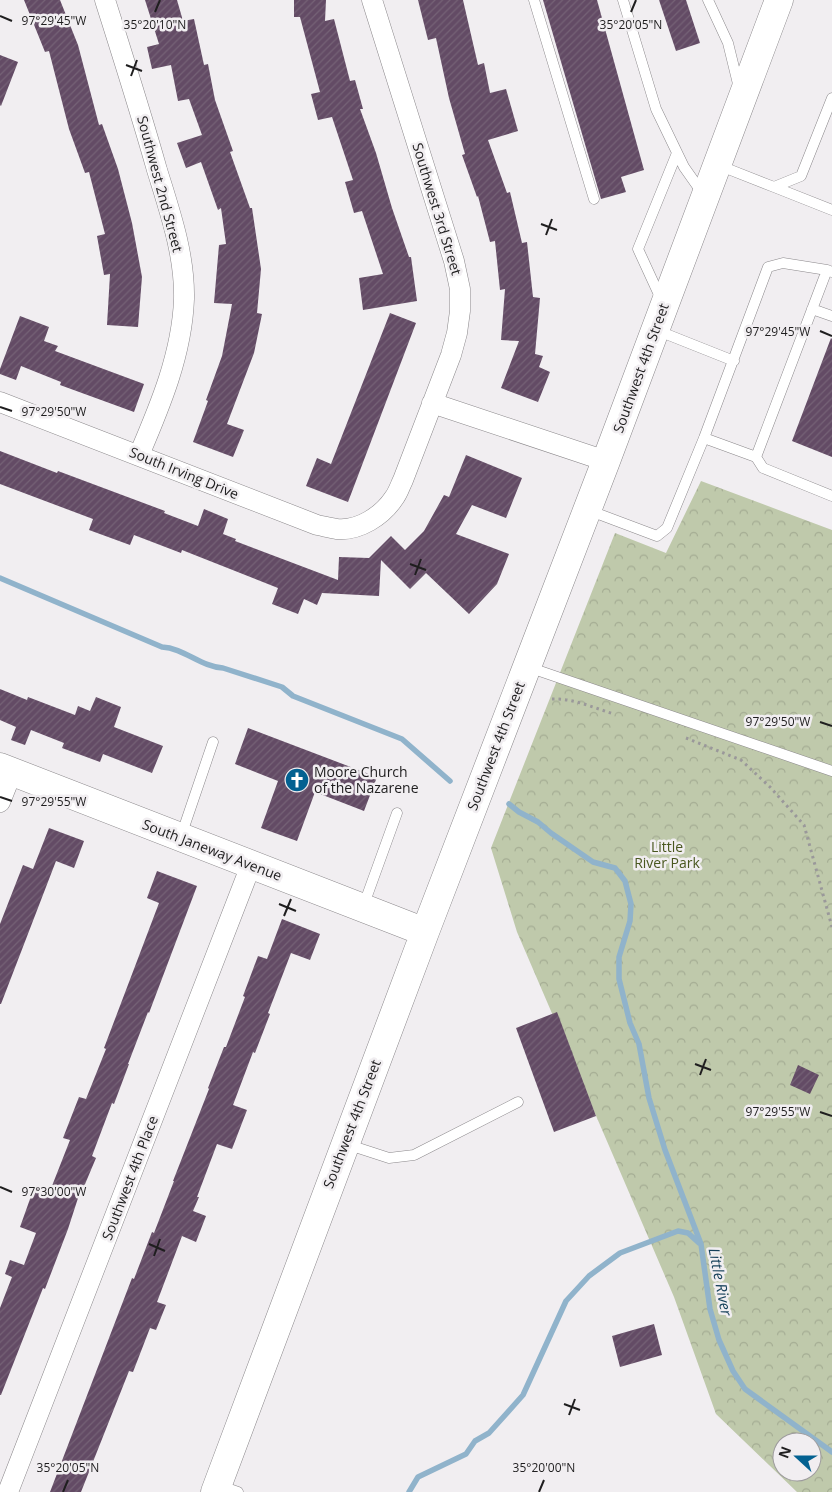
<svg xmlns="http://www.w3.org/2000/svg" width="832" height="1492" font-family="'Open Sans',sans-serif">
	<defs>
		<pattern id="forest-crowns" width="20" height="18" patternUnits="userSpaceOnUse" patternTransform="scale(1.25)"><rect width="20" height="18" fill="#bfc9ab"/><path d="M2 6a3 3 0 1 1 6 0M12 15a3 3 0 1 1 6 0" fill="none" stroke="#a4ac93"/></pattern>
		<pattern id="building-hatch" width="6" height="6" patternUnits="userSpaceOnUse" patternTransform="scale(1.25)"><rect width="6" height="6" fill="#634b65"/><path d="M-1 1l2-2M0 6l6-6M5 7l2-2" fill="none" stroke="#756276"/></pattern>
	</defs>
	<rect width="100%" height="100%" fill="#f1eef1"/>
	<path fill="url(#forest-crowns)" fill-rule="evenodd" d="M701,481l131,49v962h-35l-81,-78 -42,-117 -157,-365 -26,-84 124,-315 51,20zM782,1442h30v30h-30z"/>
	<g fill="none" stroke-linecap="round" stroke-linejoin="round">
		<path stroke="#90b3cb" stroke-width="5.5" d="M0,578l162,69c22,1 39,20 61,21l59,19 11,9 109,43 48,42
			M509,804l10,8 19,10 13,11 42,29 22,6 10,13 6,23 -1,17 -11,36v22l11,44 9,21 10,54 16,52 36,94 9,65 9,31 14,31 12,18 87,63
			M409,1492l9,-15 48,-23 9,-13 14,-8 34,-38 43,-94 23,-25 31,-23 58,-22 10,2 11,10"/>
	</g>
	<path fill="url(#building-hatch)" d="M24,0h36l18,45 21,80 3,-1 16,45 14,54 10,54 -4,50 -31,-2 3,-51 -6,1 -7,-39 8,-2 -16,-62 -4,1 -16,-44 -20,-78 -4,1z
		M145,0h32l6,21 11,-2 10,46 4,-1 7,36 18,51 -3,1 20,56h2l9,61 -4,44 5,1 -8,39 -27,71 17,6 -11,27 -40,-15 15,-41 -2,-1 16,-44 10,-52 -18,-1 5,-58 7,-1 -5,-36 -3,2 -17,-48 -15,6 -9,-25 25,-8 -13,-36 -11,2 -7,-36 -19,4 -5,-22 12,-3z
		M294,0h32l-1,21 9,-2 16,62 5,-1 8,29h-3l16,44 16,55 17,49h2l6,44 -54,9 -4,-32 24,-4 -21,-63 -8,2 -9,-31 8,-2 -21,-63 -14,3 -7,-26 9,-2 -20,-75h-6z
		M418,0h45l15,65 6,-2 6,30 16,-4 12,42 -30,9 19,53 3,-1 12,51 5,-1 6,55 7,1 -5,56 8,2 -4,11 11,5 -12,30 -37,-14 18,-47 -18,-1 4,-51 -5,1 -5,-49 -5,1 -12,-46 -1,1 -15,-42 3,-1 -16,-56 -13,-60 -8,2z
		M543,0h54l47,170 -23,7 5,15 -25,7z
		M659,0h27l14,43 -24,8z
		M0,55l18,7 -17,44 -1,-1z
		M390,313l26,10 -68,179 -42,-16 11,-28 14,6z
		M20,316l29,11 -5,14 14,5 -3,5 89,33 -10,28 -74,-27 1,-3 -40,-16 -5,14 -16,-6v-5z
		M831,338l1,1v118l-40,-16z
		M0,451l57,22 1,-2 107,40 -1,2 34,13 6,-17 24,10 -5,15 13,5 -1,2 103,39 1,-23 30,1 22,-22 14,14 19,-19 20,-36 5,2 17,-42 56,23 -16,40 -34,-13 -16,29 53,20 -12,30 -28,30 -43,-41 -16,16 -29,-29 -2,36 -57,-3 -5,12 -13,-6 -6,15 -26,-10 6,-16 -96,-38 -1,3 -47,-18 -4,10 -41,-15 4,-11 -93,-35z
		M0,689l27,11 1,-3 47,18 3,-9 12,5 6,-14 25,10 -7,20 49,19 -11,27 -49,-19 -3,8 -38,-14 2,-5 -33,-13 -6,15 -14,-5 5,-13 -16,-7z
		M248,728l129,49 -13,34 -49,-19 -18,49 -36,-13 17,-47 -43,-17z
		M49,828l35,13 -10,27 -18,-7 -55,143h-1v-80l23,-59 10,4z
		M157,871l40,15 -48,127 -1,-1 -20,52h1l-15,40 -2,-1 -20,53 4,2 -16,38 -1,-1 -11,34 -23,60 -2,-1 -42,107h-1v-87l12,-31 -7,-3 5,-14 14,5 12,-32 -16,-6 15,-42 15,6 20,-51 -7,-2 16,-41 7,2 20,-50 -2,-1 55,-145 -12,-5z
		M282,919l38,15 -10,26 -19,-7 -23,60 2,1 -15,39 -2,-1 -20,53 14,5 -15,39 -15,-5 -20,53h2l-6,14 13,5 -10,26 -14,-6 -25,66 9,3 -10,25 -6,-2 -17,44 -4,-1 -48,121h-31l82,-214 2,1 18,-47 2,1 20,-52h-1l36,-92 -1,-1 16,-41h2l19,-50 -2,-1 15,-40 9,3z
		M557,1012l39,104 -42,16 -38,-104z
		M798,1065l21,10 -9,19 -20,-9z
		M654,1324l8,31 -42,12 -8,-31z"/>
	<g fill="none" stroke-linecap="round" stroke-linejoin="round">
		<g stroke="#8b888b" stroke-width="11">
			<path id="lane" d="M534,0l60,199
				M623,0l33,109 28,58 19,27
				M708,0l20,43 11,45
				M718,165l56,22 27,-11 31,-78
				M774,187l58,23
				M661,299l-23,-50 39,-96
				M812,309l20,7
				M656,330l78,31
				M704,438l52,19 71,-187
				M756,457l7,11 69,28
				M588,510l69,26 10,-8 37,-90 64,-171 15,-4 44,7 5,2
				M528,667l304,104
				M181,836l32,-94
				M363,907l34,-94
				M346,1144l43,14 25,-3 104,-53
				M218,1485l20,7"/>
		</g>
		<g stroke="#8b888b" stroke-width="21">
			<path id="street" d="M105,0c18,57 36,113 52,170 13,42 28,85 27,129 -2,55 -24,107 -45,156
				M0,402l317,123c6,1 13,3 20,4 22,2 45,-13 57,-31 4,-5 6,-12 9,-18l48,-125 6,-22 3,-22v-22l-6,-28 -82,-261
				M432,403l174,58
				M0,802l12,-30
				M8,1492l243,-627"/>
		</g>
		<g stroke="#8b888b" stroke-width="29">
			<path id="secondary" d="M0,767l425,165
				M215,1492l210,-560 181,-471 173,-461"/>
		</g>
		<path stroke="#9a989a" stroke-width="3" stroke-dasharray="2.5 4" stroke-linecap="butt" d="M552,699c21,-1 42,9 62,15
			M686,738l55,22 29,27 34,38 28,102"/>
		<use href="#lane" stroke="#fff" stroke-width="10"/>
		<use href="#street" stroke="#fff" stroke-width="20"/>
		<use href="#secondary" stroke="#fff" stroke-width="28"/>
	</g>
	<path fill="none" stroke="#1f1e1f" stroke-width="2" d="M155,12l5,-12M631,12l5,-12M0,16l12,5M126,65l16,6M131,76l6,-16M541,224l16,6M546,235l6,-16M820,331l12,5M0,407l12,4M410,564l16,6M415,575l6,-16M820,722l12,4M0,797l12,4M279,904l17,7M284,916l7,-17M695,1064l16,6M700,1075l6,-16M820,1112l12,4M0,1187l12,5M149,1244l16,7M154,1256l6,-17M564,1404l16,6M569,1415l6,-16M63,1492l5,-12M539,1492l5,-12"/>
	<defs>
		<g id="church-disc" transform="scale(1.25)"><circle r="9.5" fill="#036191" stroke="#f1eef1"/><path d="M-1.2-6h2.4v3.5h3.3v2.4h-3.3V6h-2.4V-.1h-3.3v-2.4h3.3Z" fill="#fff"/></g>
	</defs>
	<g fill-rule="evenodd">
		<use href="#church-disc" x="297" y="780"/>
	</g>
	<g text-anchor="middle" stroke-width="5" stroke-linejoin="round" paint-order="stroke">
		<g font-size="14" fill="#1f1e1f" stroke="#f1eef1">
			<text transform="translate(160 184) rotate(75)" y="5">Southwest 2nd Street</text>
			<text transform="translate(437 209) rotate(73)" y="5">Southwest 3rd Street</text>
			<text transform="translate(641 368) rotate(-70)" y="5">Southwest 4th Street</text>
			<text transform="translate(184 473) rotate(22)" y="5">South Irving Drive</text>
			<text transform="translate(496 746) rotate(-69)" y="5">Southwest 4th Street</text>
			<text transform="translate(212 850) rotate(21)" y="5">South Janeway Avenue</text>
			<text transform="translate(352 1124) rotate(-69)" y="5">Southwest 4th Street</text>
			<text transform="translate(130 1178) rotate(-69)" y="5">Southwest 4th Place</text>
		</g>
		<g font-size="14" fill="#1f1e1f" stroke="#f1eef1" text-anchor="start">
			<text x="314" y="777">Moore Church<tspan x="314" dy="16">of the Nazarene</tspan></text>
		</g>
		<g font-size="14" fill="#49571f" stroke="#f1eef1">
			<text x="667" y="852">Little<tspan x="667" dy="16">River Park</tspan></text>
		</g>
		<g font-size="15" font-style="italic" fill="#143f59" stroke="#f1eef1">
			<text transform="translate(720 1282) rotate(79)" y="5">Little River</text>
		</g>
	</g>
	<g font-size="12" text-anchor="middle" fill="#1f1e1f" stroke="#f1eef1" stroke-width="5" stroke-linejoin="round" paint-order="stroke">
		<text x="54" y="25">97°29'45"W</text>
		<text x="155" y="29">35°20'10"N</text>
		<text x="631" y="29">35°20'05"N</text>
		<text x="778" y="336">97°29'45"W</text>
		<text x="54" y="416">97°29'50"W</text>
		<text x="778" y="726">97°29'50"W</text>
		<text x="54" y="806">97°29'55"W</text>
		<text x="778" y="1116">97°29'55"W</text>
		<text x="54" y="1196">97°30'00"W</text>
		<text x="68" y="1472">35°20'05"N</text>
		<text x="544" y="1472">35°20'00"N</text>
	</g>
	<g transform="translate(797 1457) rotate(291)"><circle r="24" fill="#f1eef1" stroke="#9d9b9d"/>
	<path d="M0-4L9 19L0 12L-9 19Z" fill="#036191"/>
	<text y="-8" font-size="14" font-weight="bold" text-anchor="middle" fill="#1f1e1f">N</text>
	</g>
</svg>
